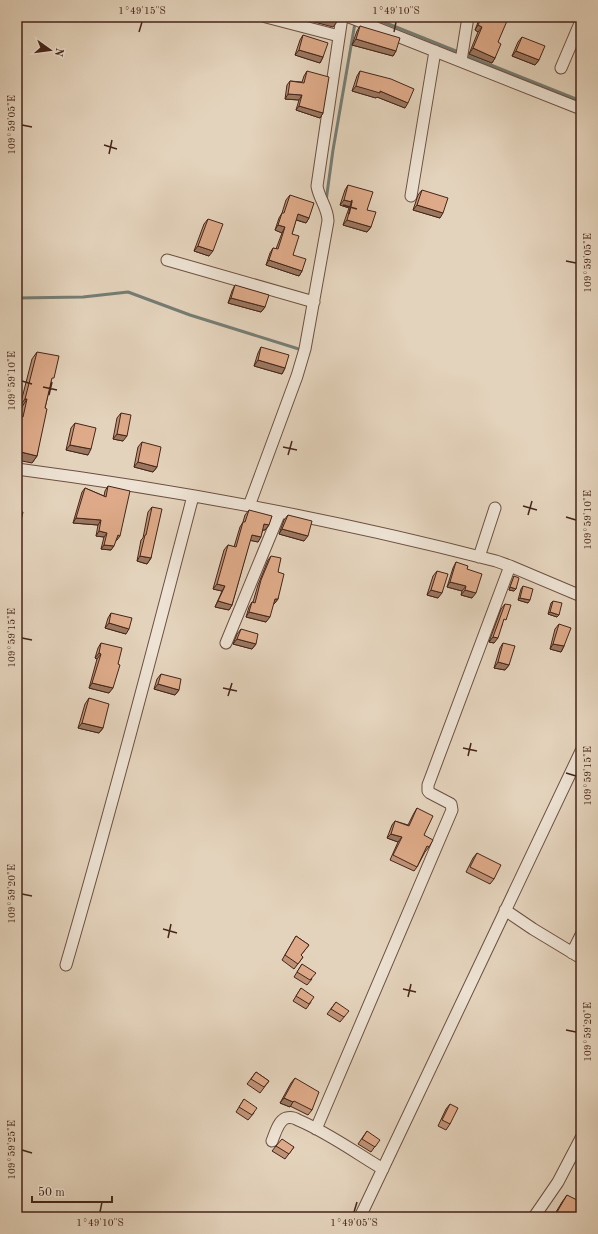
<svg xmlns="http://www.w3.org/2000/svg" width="598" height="1234" font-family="'Old Standard TT',serif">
	<rect width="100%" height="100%" fill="#e4d3bc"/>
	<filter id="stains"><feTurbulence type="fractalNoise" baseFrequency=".005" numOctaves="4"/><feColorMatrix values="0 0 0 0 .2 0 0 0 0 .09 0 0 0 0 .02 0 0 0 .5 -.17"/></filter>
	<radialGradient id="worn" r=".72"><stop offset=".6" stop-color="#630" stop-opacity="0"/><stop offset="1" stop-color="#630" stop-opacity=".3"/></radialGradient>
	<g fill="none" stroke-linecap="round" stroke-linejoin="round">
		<path stroke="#757d74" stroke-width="3" d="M371,17l210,84
			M326,201l7,-51 22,-127
			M17,298l66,-1 45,-5 62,23 112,35"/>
		<g stroke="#6d5042" stroke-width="13">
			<path id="street" d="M266,17l73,19
				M349,17l232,92
				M461,61l7,-44
				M561,68l20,-47
				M411,196l24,-145
				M167,260l147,42
				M17,469c161,21 321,51 479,92l14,5 71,30
				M249,506l48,-130 8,-27 23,-128c0,-13 -9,-22 -11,-35l25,-169
				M479,557l16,-49
				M226,643l54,-131
				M505,910l28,19 48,29
				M572,953l9,-18
				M66,965c45,-155 86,-312 127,-469
				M316,1129l136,-319 -1,-6 -21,-11 -2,-2v-6l82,-219
				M272,1141c3,-7 6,-20 14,-23 4,-1 9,0 12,2 29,12 58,33 85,49
				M360,1217l221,-466
				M534,1217l24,-35 23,-44"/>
		</g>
		<use href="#street" stroke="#ede2d3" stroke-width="11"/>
	</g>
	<path fill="#bf9276" stroke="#452519" d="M480,17h18l-3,41 -3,5 -23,-9 9,-22 -3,-2z
		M360,26l36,25 -3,5 -41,-11 5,-14z
		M303,35l20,22 -3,6 -25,-8 5,-15z
		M522,37l17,23 -4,5 -23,-9 6,-14z
		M307,71l16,42 -3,5 -24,-8 3,-10 -14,-1 2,-14 3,-4 12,1 2,-6z
		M360,71l45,37 -28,-11 -1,1 -24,-7 5,-15z
		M348,185l23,42 -4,5 -24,-7 6,-17 -9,-3 5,-15z
		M422,190l18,28 -27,-8 5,-15z
		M290,195l19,23 -3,5 -10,-3 -4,14 1,21 9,16 -3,5 -33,-11 4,-12 3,-5 3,1 6,-16 -7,-3 4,-12 3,-5 4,-13z
		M208,219l1,37 -15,-5 10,-27z
		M235,285l30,22 -4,5 -33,-9 4,-12z
		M261,347l24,21 -3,6 -28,-8 4,-13z
		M37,352l14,30 -6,26 -8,48 -5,7 -13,-47 3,-9 -2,-1 12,-47z
		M121,413l2,28 -10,-2 4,-21z
		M75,423l13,32 -22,-5 5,-22z
		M142,442l15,25 -4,5 -19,-5 4,-20z
		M108,486l9,54h-1l-5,10 -10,-1 3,-12 -8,-1 2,-11 -25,-2 9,-31 3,-4 19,8 1,-5z
		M152,507l-1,51 -4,6 -10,-3 4,-21 2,-2 5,-26z
		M249,510l20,15 -4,5h-2l-5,12 -8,-2 -18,65 -3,5 -14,-3 7,-16 -9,-2 11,-39 4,-5 6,2 6,-20 3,-5 2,-7z
		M288,515l16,26 -25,-7 5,-14z
		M271,556l7,16v27l-4,5h-1l-7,18 -20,-5 3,-10 3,-5h1l5,-17 10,-25z
		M456,562l11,7 5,29 -11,-3 1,-4 -15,-4 6,-19z
		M437,571l1,27 -11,-3 6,-19z
		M514,576l2,13 -2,2 -5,-1 4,-11z
		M523,586l5,17 -10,-3 3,-11z
		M553,601l6,14 -2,2 -9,-3 3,-11z
		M505,604l-3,21 -8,18 -5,-1 12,-33z
		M111,613l15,21 -21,-6 3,-10z
		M559,624l5,22 -3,6 -11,-3 5,-20z
		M241,629l15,15 -4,5 -19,-5 4,-10z
		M101,643l17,21 -9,29 -20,-5 8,-29 -2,-1 3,-10z
		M503,643l6,22 -4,5 -11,-2 6,-20z
		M161,674l18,16 -4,5 -21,-6 3,-10z
		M89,698l14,30 -4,5 -21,-5 7,-24z
		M417,808l7,27 5,12 -4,5 -8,15 -3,4 -24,-11 8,-18 -11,-4 5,-13 3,-4 13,4 6,-12z
		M477,853l17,26 -4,5 -24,-12 7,-14z
		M296,936l13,9 -8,10 2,2 -9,12 -12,-9z
		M302,964l10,15 -5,6 -13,-8z
		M301,988l10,14 -5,7 -13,-8z
		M336,1002l9,14 -5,6 -13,-8z
		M256,1072l13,9 -9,12 -13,-9z
		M295,1078l17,32 -4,5 -18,-9v1l-10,-4 11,-20z
		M244,1099l10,14 -6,7 -12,-8z
		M450,1104v20l-4,6 -8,-4 8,-17z
		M367,1131l9,14 -5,7 -13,-8z
		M276,1146l18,1 -9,12 -13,-8z
		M567,1195l11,22h-25l9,-15z"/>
	<path fill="#9b7760" stroke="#452519" d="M305,17h12l20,5 -4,5 -30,-8z
		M382,17h13l-2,3 -12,-2z
		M478,25l4,2 -4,5 -3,-2z
		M356,39l40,12 -3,5 -41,-11z
		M473,48l22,10 -3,5 -23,-9z
		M299,50l24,7 -3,6 -25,-8z
		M516,51l23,9 -4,5 -23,-9z
		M356,86l24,5 28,12 -3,5 -28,-11 -1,1 -24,-7z
		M288,94l14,1 -3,5 -14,-1z
		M299,106l24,7 -3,5 -24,-8z
		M344,200l8,2 -3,6 -9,-3z
		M417,205l26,8 -3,5 -27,-8z
		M298,214l11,4 -3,5 -12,-4z
		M347,220l24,7 -4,5 -24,-7z
		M278,225l7,2 -3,6 -7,-3z
		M198,246l15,5 -4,5 -15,-5z
		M269,260l33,11 -3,5 -33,-11z
		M231,298l34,9 -4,5 -33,-9z
		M258,360l27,8 -3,6 -28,-8z
		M25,399h2l-5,8 -2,-1z
		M117,434l10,2 -4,5 -10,-2z
		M70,445l21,4 -3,6 -22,-5z
		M17,451l20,5 -5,7 -15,-3z
		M138,462l19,5 -4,5 -19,-5z
		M76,518l25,2 -3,5 -25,-2z
		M18,520l3,1 -4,5z
		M264,524l5,1 -4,5h-4z
		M282,529l26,7 -4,5 -25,-7z
		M99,531l8,2 -3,4 -8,-1z
		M118,535l2,1 -3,4h-2z
		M252,535l9,2 -3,5 -10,-2z
		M104,545l10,1 -3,4 -10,-1z
		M140,556l11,2 -4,6 -10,-3z
		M450,582l16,4 -4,5 -15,-4z
		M217,584l8,2 -3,5 -9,-2z
		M510,587l6,2 -2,2 -5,-1z
		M431,590l11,3 -4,5 -11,-3z
		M465,590l11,3 -4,5 -11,-3z
		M520,598l10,2 -2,3 -10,-3z
		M275,599h3l-4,5 -3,-1z
		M218,601l14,4 -3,5 -14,-3z
		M249,612l21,5 -4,5 -20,-5z
		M550,612l9,3 -2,2 -9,-3z
		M109,623l20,6 -3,5 -21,-6z
		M493,637l5,1 -4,5 -5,-1z
		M237,639l19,5 -4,5 -19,-5z
		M553,644l11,2 -3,6 -11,-3z
		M99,653l2,1 -4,5 -2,-1z
		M498,662l11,3 -4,5 -11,-2z
		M92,683l21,5 -4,5 -20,-5z
		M158,684l21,6 -4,5 -21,-6z
		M82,723l21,5 -4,5 -21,-5z
		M391,834l11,3 -4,5 -11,-4z
		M284,1098l9,4 -3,5 -10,-4z"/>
	<path fill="#deaa89" stroke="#452519" d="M317,17h21l-1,5z
		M482,17h16l9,4 -9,21 3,2 -6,14 -22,-10 9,-21 -4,-2z
		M360,26l40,12 -4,13 -40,-12z
		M303,35l25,8 -5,14 -24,-7z
		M522,37l23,9 -6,14 -23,-9z
		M307,71l22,6 -6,36 -24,-7 3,-11 -14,-1 2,-13 14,2z
		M360,71l31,8 23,10 -6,14 -28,-12v2l-24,-7z
		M348,185l25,7 -6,18 9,2 -5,15 -24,-7 5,-18 -8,-2z
		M422,190l26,8 -5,15 -26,-8z
		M290,195l24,8 -5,15 -11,-4 -6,20 7,2 -6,19 13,4 -4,12 -33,-11 4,-12 5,1 7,-22 -7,-2 4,-12h2z
		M208,219l15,5 -10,27 -15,-5z
		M235,285l34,10 -4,12 -34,-9z
		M261,347l28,8 -4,13 -27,-8z
		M37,352l22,4 -5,22h-2l-7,30 2,1 -10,47 -20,-5v-35l6,1 4,-18h-2z
		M121,413l10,2 -4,21 -10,-2z
		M75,423l21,5 -5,21 -21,-4z
		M142,442l19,5 -4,20 -19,-5z
		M108,486l22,5 -10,45 -2,-1 -4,11 -10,-1 3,-12 -8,-2 2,-11 -25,-2 9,-30 21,9z
		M152,507l10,2 -11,49 -11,-2 5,-21h1z
		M249,510l23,6 -3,9 -5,-1 -3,13 -9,-2 -20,70 -14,-4 7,-15 -8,-2 11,-39 8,2 7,-25h2z
		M17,511l6,1 -2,9 -3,-1 -1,6z
		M288,515l24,6 -4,15 -26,-7z
		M271,556l10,2 -3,14 6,2 -6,25h-3l-5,18 -21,-5 3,-10 3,1 6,-23z
		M456,562l12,4 -1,3 15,5 -6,19 -11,-3 1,-4 -16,-4z
		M437,571l11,3 -6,19 -11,-3z
		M514,576l5,2 -3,11 -6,-2z
		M523,586l10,3 -3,11 -10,-2z
		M553,601l9,2 -3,12 -9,-3z
		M505,604l6,1 -5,15 -2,-1 -6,19 -5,-1z
		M111,613l21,5 -3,11 -20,-6z
		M559,624l12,4 -7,18 -11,-2z
		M241,629l17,5 -2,10 -19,-5z
		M101,643l21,5 -4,16 2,1 -7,23 -21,-5 9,-29 -2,-1z
		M503,643l12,3 -6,19 -11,-3z
		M161,674l20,5 -2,11 -21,-6z
		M89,698l20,6 -6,24 -21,-5z
		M417,808l16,8 -9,19 9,5 -4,7 -2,-1 -10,21 -24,-12 9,-18 -11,-3 4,-13 14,5z
		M477,853l24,12 -7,14 -24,-12z
		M296,936l13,9 -8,10 2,2 -5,7 -13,-9z
		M302,964l14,9 -6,7 -13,-8z
		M301,988l13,9 -5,7 -13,-8z
		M336,1002l13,9 -5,6 -13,-8z
		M256,1072l13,9 -5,6 -13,-8z
		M295,1078l24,14 -7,18 -18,-9 -1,1 -9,-4z
		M244,1099l13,9 -5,7 -13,-8z
		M450,1104l8,4 -8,16 -8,-4z
		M367,1131l13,9 -5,7 -13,-8z
		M282,1139l12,8 -5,7 -13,-8z
		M567,1195l14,7v9l-3,6h-24z"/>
	<path fill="none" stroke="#452519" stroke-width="1.5" d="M139,32l3,-10M394,32l2,-10M22,125l10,2M104,145l13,4M109,154l3,-14M343,205l14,4M349,214l3,-14M566,261l10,2M22,381l10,3M43,387l14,3M49,395l3,-13M283,447l14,3M288,455l4,-14M523,506l14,4M528,515l4,-14M566,517l10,3M22,638l10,2M223,688l14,3M228,696l4,-13M463,748l14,3M468,756l3,-13M566,773l10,3M22,894l10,2M163,929l14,4M168,938l3,-14M403,989l13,3M408,997l3,-13M566,1030l10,2M22,1150l10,3M100,1212l2,-10M354,1212l3,-10"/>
	<rect width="598" height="1234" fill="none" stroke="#e4d3bc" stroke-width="44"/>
	<g transform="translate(50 50) rotate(104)" stroke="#ede2d3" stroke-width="3" paint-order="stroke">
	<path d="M0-3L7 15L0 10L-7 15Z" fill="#452519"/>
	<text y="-6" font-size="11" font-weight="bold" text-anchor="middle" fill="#452519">N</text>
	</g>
	<path d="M32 1196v6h80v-6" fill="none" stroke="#452519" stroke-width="2"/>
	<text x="38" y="1196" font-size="12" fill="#452519" stroke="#ede2d3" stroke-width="3" paint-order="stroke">50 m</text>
	<rect x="22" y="22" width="554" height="1190" fill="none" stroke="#452519" stroke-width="1.5"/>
	<g font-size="10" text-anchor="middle" fill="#452519">
		<text x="142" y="14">1°49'15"S</text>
		<text x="396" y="14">1°49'10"S</text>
		<text transform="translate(11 125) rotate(-90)" y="4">109°59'05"E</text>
		<text transform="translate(587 263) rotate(-90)" y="4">109°59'05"E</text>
		<text transform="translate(11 381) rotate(-90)" y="4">109°59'10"E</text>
		<text transform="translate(587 520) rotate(-90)" y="4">109°59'10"E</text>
		<text transform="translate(11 638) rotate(-90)" y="4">109°59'15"E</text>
		<text transform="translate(587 776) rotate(-90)" y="4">109°59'15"E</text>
		<text transform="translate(11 894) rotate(-90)" y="4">109°59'20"E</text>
		<text transform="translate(587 1032) rotate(-90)" y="4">109°59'20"E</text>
		<text transform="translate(11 1150) rotate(-90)" y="4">109°59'25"E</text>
		<text x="100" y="1226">1°49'10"S</text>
		<text x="354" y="1226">1°49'05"S</text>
	</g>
	<rect width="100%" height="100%" filter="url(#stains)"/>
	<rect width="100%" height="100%" fill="url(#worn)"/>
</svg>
